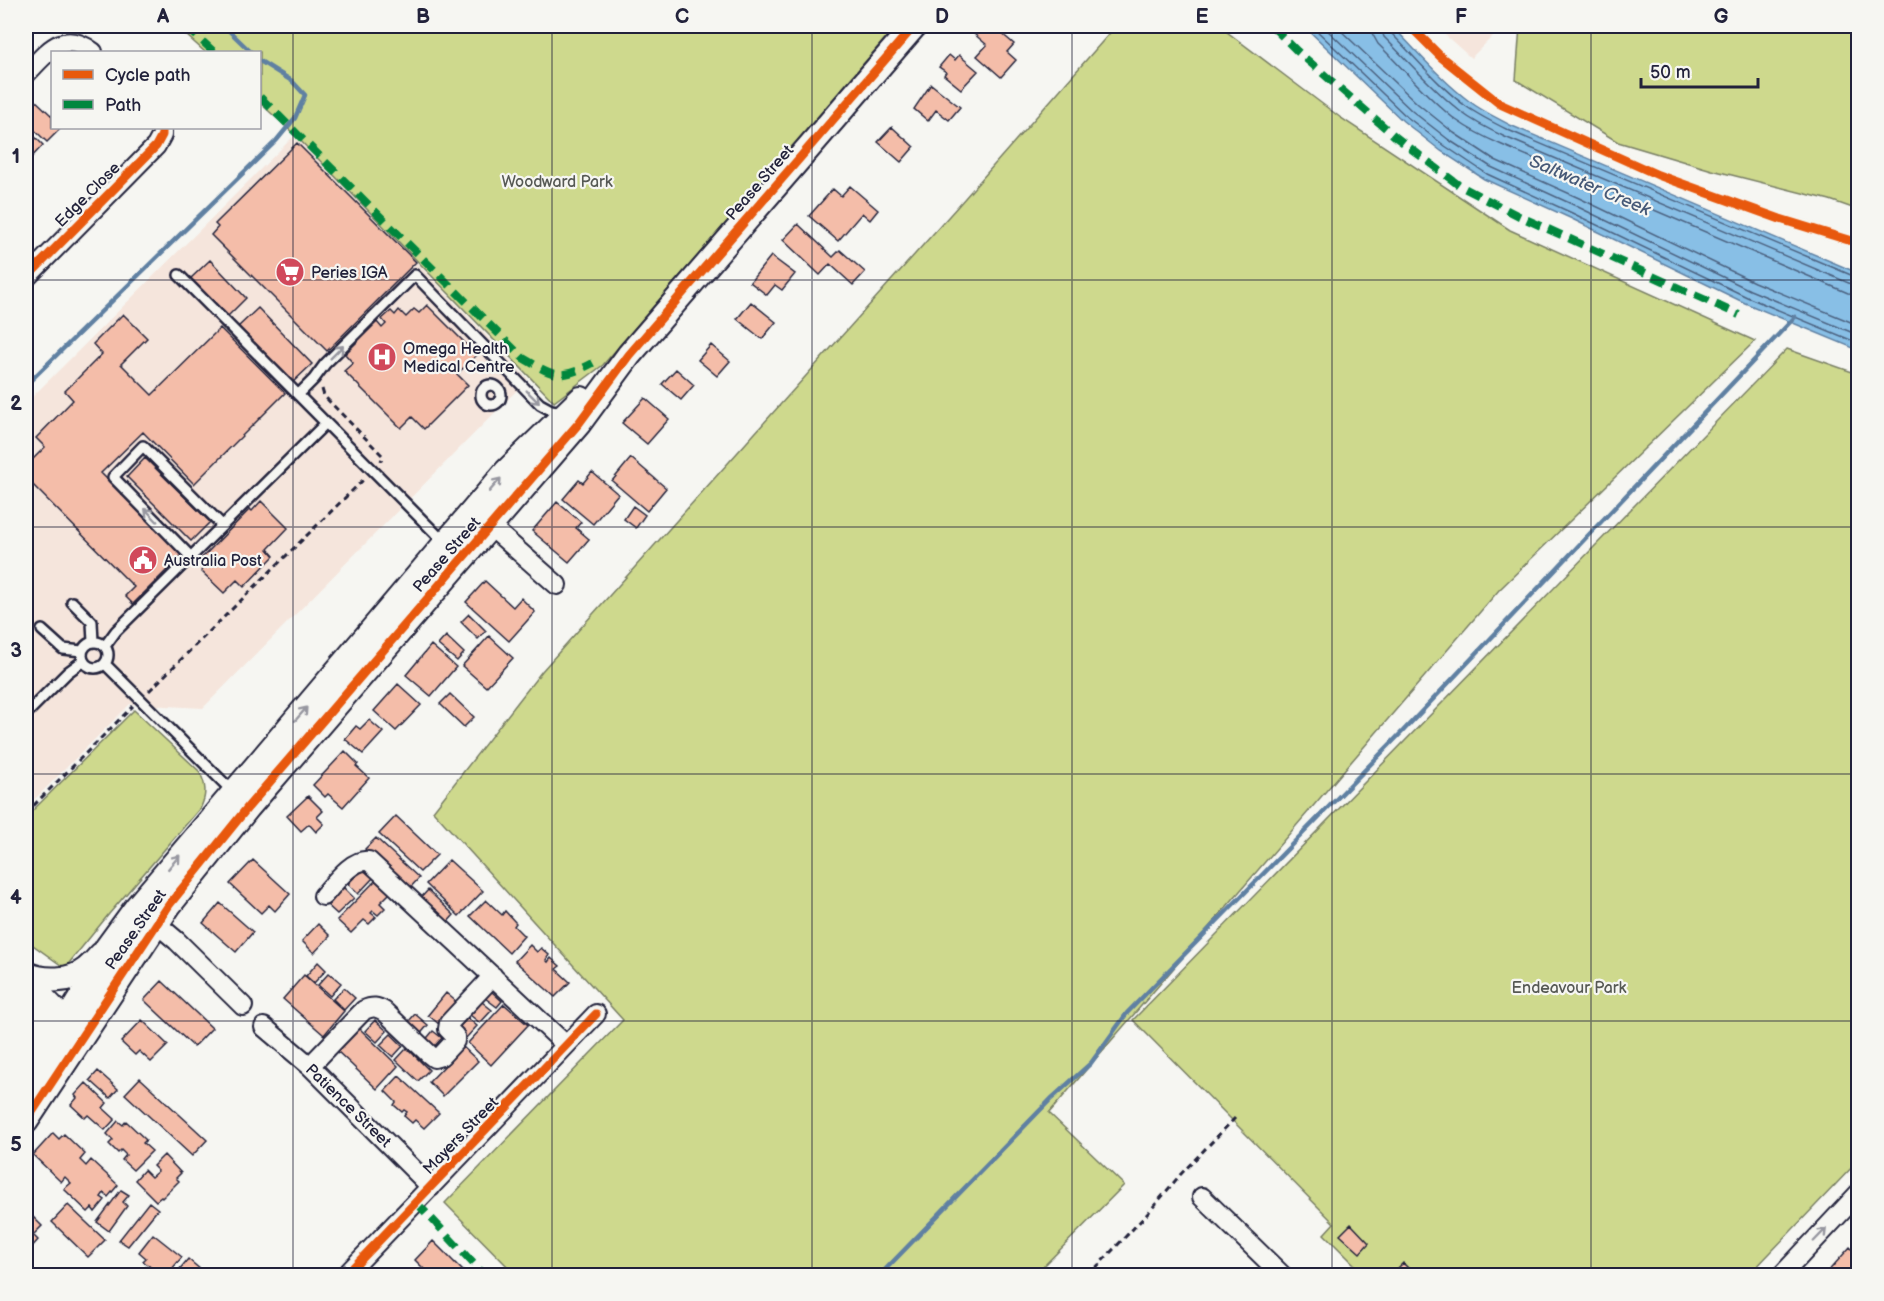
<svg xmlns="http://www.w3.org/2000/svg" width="1884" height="1301" font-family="'Balsamiq Sans',sans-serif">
	<rect width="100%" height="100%" fill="#f6f6f2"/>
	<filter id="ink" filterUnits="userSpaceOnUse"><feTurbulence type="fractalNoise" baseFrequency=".0167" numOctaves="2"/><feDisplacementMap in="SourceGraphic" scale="12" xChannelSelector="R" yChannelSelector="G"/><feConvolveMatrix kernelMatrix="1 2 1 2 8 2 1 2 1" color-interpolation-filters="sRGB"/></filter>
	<g filter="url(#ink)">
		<path fill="#f5e5dc" d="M1435,26h68l-32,32z
			M295,135l233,244 -325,329 -73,-4 -104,104v-405z"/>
		<path fill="#ced98d" stroke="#787e64" stroke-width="1.5" d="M176,26h720l-293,339 -49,37 -259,-267 -35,-32v-51h-55z
			M1116,26h103l122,92 169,112 245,111 -256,249 -450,523 75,72 -89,90h-519l-71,-72 178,-183 -190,-209 109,-140 416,-465z
			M1520,26h338v184l-28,-10 -118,-30 -94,-28 -102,-62z
			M1787,349l71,25v787l-109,114h-384l-41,-41 10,-11 -201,-203z
			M134,710l65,61c7,13 8,23 2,36l-92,107 -44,54 -39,-28v-123z"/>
		<path fill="#88bfe6" stroke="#5f80a2" stroke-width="1.5" d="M1304,26h88c25,25 49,54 77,75 13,10 28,17 41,24l348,148v77l-113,-47 -175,-85 -86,-39 -43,-28 -38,-30z"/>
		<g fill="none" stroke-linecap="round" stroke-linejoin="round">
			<path stroke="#4b617f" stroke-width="1.5" d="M1312,26l95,91 38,29 42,28 85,39 175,84 111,46
				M1323,26l89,85 37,29 42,27 85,39 174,84 108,45
				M1336,26l82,78 36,29 41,27 84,38 175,84 104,43
				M1371,26l2,9 5,9c26,25 50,55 78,76 14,10 30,18 46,25l346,148 10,1
				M1380,26l4,11c25,25 49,53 77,75 13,10 29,18 44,25l346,147 7,1
				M1388,26l2,6c25,25 49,55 77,75 13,9 27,16 41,23l350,148"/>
			<path stroke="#5f80a2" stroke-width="4.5" d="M224,26l27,26
				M26,385l250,-244 19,-23 10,-23 -13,-14 -32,-20
				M879,1276l172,-177 40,-36 36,-50 276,-282 392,-414"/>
		</g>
		<path fill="#f4bda9" stroke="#22223b" stroke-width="1.5" d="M979,26h14l21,18 -7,8 9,8 -15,17 -24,-21 10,-11 -14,-12z
			M949,55l6,5 4,-5 19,16 -17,18 -17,-14 2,-3 -7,-5z
			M931,84l29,23 -11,13 -13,-10 -8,11 -14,-12z
			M32,97l20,19v12h9l-14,14 -21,-20v-18z
			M892,127l22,20 -13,15 -23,-20z
			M26,128l17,17 -15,16 -2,-3z
			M297,143l119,119 -89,89 -116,-116 7,-8 -3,-3z
			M850,186l28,24 -8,10 -8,-7 -24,28 -29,-25 24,-27 8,7z
			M798,224l35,33 7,-7 25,22 -12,13 -23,-21 -10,11 -37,-35z
			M771,256l24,18 -13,16 -7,-5 -8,10 -17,-13z
			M210,260l36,38 -19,19 -37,-38z
			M751,302l25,20 -14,17 -25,-20z
			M427,305l50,50 -20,19 11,11 -44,44 -12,-12 -11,11 -57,-57 9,-8 -8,-9 32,-32 5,6 4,-4 -4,-5 9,-8 4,4 4,-5 7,7 8,-8 5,4z
			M258,308l54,56 -20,19 -54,-56z
			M123,314l24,24 -26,26 31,31 68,-67 65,65 -91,91 -51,-52 -42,41 81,82 -49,49 -8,-8 9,-9 -108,-109v-12l19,-19 -9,-9 37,-38 -8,-9 37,-37 -9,-10z
			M711,345l19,16 -13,15 -19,-16z
			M676,369l18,16 -13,15 -19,-16z
			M645,398l24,21 -22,25 -25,-21z
			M145,458l65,64 -19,19 -64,-64z
			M631,458l35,30 -19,23 -35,-30z
			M592,472l26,22 -25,30 -30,-25 16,-19 4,3z
			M261,501l27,27 -20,21 6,7 -30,31 -7,-7 -13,13 -23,-22 2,-2 -6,-6 53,-54 2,2z
			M557,502l24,20 -5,6 13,11 -20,23 -37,-31z
			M633,506l12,9 -9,13 -12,-9z
			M485,581l28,26 8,-9 14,14 -26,29 -43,-39z
			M469,614l17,17 -8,8 -17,-17z
			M446,636l18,17 -7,8 -19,-16z
			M489,636l24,22 -27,29 -24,-21z
			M431,645l25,22 -25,29 -25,-21z
			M398,684l23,21 -25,26 -22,-20z
			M450,694l24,23 -10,10 -24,-23z
			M369,720l14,12 -20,22 -18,-15 11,-13 4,3z
			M345,751l13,13 -2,2 13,12 -26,29 -15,-13 -3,3 -12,-12z
			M308,796l15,15 -6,6 7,7 -8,8 -7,-8 -8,7 -14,-15z
			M396,816l41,39 -17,17 -41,-38z
			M376,838l43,40 -11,12 -43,-41z
			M253,860l37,34 -15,17 -6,-6 -8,8 -31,-29z
			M449,860l34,31 -24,25 -33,-32z
			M362,868l11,10 -15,16 -10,-10z
			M376,880l14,13 -10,10 5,5 -7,7 -5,-4 -2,2 5,4 -7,7 -5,-4 -13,13 -14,-13z
			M343,887l11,11 -17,16 -11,-10z
			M428,890l26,25 -9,10 -26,-25z
			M486,900l16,15 3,-4 11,12 -2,3 10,10 -15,17 -39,-37z
			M220,903l33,29 -17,20 -33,-29z
			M318,924l12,12 -16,17 -12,-12z
			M530,945l7,7 4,-4 8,7 -3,5 2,2 3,-4 9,8 -4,3 14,13 -15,15 -40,-36z
			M318,962l8,8 -12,13 -8,-7z
			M329,973l12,10 -11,13 -12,-11z
			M304,975l40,36 -20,24 -41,-36z
			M162,981l50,47 -18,19 -50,-47z
			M344,988l11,10 -11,12 -11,-11z
			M491,991l11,10 -5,6 -12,-9z
			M446,993l12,10 -18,22 -12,-10z
			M482,1002l10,8 -12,13 -10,-8z
			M504,1004l24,21 -37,40 -23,-22z
			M415,1014l13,11 -11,13 -13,-11z
			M468,1018l9,8 -11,12 -9,-9z
			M142,1020l26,25 -17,17 -12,-11 -4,4 -14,-13z
			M375,1020l12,11 -10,11 -12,-11z
			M358,1027l40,39 -21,23 -41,-39z
			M433,1031l9,7 -11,12 -8,-7z
			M391,1034l12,12 -10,11 -13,-12z
			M463,1047l15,14 -35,35 -14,-14z
			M407,1048l22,22 -11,11 -22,-21z
			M98,1071l20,18 -8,9 -20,-18z
			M399,1076l40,37 -15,15 -9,-8 -3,3 -8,-7 3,-4 -3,-2 -2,2 -8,-7 2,-3 -11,-11z
			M140,1078l67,62 -15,16 -67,-62z
			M86,1083l21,20 -4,5 12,11 -10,11 -17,-15 -3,3 -14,-13 6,-7 -2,-3z
			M118,1121l5,4 3,-4 20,19 -3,3 9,8 -19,19 -11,-10 4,-5 -5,-5 -3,3 -9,-9 4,-4 -6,-6z
			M53,1133l6,6 5,-5 21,20 -5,6 6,6 5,-6 27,25 -10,12 -4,-4 -3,4 4,3 -10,12 -3,-4 -4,4 -24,-23 7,-6 -6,-6 -4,5 -28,-27z
			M164,1155l17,18 -5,5 3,3 -17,17 -1,-1 -5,4 -21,-21 9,-10 7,7 7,-6 -5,-5z
			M121,1190l8,5 -6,7 4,4 -18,25 -12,-9z
			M149,1202l9,7 -30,37 -9,-6z
			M68,1205l37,35 -17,17 -36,-35z
			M26,1210l16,16 -9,9 5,5 -8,9 -4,-4z
			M1351,1224l18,19 -9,10 -20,-18z
			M153,1234l29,23 -15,18 -6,-5 -3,3 -15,-12 3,-3 -7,-6z
			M433,1241l35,35h-37l-16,-16z
			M1850,1247l8,8v21h-34z
			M188,1259l20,17h-34z
			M1403,1263l13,13h-20l-3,-3z
			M146,1267l10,9h-16z"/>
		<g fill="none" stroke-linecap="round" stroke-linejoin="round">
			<g stroke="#22223b" stroke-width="14">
				<path id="service" d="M179,275l147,148
					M481 395a10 10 0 1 1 20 0a10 10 0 1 1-20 0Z
					M298,395l16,-16 11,-15 90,-89 125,129 11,6 12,2
					M191,557l-78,-80 30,-31 79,79
					M72,602l20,20 1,20
					M42,630l21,19 19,2
					M82 655a13 13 0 1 1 26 0a13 13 0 1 1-26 0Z
					M105,646l11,-15 210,-208 119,120
					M105,664l128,128
					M26,714l42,-42 15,-11"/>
			</g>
			<g stroke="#22223b" stroke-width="22">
				<path id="minor" d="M26,74c21,-21 36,-46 67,-22
					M26,278l130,-132 6,-11v-7
					M490,526l67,59
					M323,896c11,-12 29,-38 46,-35l197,184
					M137,907l40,34 66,65
					M264,1027l46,39 121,121
					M310,1066l54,-56c9,-4 13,-3 20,1l45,43 5,4 7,-2 14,-15v-5l-7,-7 1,-6 44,-47
					M1202,1197l81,79
					M345,1276l251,-262
					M1781,1276l77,-82"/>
			</g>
			<g stroke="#22223b" stroke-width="28">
				<path id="tertiary" d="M26,974c17,8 46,8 61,-5 5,-4 10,-9 14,-14
					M26,981l40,41 7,12
					M26,1008l25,23 21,9
					M26,1056l5,-25 -5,-22
					M26,1087l76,-123 5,-16 30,-41 370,-436 74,-72
					M26,1121l143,-216 79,-98 331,-384 50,-68 285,-329"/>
			</g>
			<path stroke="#22223b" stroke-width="3" stroke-dasharray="6 4.5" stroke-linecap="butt" d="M322,389l2,7 59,60 -2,5
				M149,691l215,-212
				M26,813l107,-107
				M1088,1276l61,-64 31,-37 55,-57"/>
			<use href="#service" stroke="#f6f6f2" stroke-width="9"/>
			<use href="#minor" stroke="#f6f6f2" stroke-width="18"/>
			<use href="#tertiary" stroke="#f6f6f2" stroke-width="24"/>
			<path stroke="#00873e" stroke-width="8" stroke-dasharray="15 8" stroke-linecap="butt" d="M186,26l28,26
				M1272,26l25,25 100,87 63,48 59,30 220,99
				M260,97l263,261c31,18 36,23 70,5
				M416,1202l69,74"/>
			<g stroke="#f6f6f2" stroke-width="13">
				<path id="cycleway" d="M1410,26l31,31 59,47 158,71 122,44 78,24
					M26,278l130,-132 6,-11v-7
					M26,1121l143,-216 79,-98 331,-384 50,-68 285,-329
					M345,1276l251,-262"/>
			</g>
			<use href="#cycleway" stroke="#e8590c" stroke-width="9"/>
		</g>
		<defs><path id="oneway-shaft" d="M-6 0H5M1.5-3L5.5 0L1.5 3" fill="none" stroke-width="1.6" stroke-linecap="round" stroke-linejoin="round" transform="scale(1.5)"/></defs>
		<g stroke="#9797a0">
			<use href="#oneway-shaft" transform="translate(337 352) rotate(-45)"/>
			<use href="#oneway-shaft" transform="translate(533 397) rotate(45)"/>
			<use href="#oneway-shaft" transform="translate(495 485) rotate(-49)"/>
			<use href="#oneway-shaft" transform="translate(151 515) rotate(-134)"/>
			<use href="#oneway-shaft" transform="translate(301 714) rotate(-49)"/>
			<use href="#oneway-shaft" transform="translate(174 862) rotate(-50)"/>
			<use href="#oneway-shaft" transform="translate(1820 1235) rotate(-46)"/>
		</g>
	</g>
	<path fill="none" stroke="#22223b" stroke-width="1.5" stroke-opacity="0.55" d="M293,26v1250M552,26v1250M812,26v1250M1072,26v1250M1332,26v1250M1591,26v1250M26,280h1832M26,527h1832M26,774h1832M26,1021h1832"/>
	<defs>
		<g id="supermarket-disc" transform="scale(1.5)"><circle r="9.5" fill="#d1495b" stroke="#f6f6f2"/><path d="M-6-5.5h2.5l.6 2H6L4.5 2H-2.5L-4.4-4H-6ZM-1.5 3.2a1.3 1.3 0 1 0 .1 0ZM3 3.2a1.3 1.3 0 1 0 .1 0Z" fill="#fff"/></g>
		<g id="hospital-disc" transform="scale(1.5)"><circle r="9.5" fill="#d1495b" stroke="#f6f6f2"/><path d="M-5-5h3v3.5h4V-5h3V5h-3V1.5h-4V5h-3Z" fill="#fff"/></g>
		<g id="civic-disc" transform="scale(1.5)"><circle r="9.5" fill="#d1495b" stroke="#f6f6f2"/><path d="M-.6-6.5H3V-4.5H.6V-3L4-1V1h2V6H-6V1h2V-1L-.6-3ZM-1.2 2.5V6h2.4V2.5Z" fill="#fff"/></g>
	</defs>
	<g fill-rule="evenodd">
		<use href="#supermarket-disc" x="290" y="272"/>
		<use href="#hospital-disc" x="382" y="357"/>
		<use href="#civic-disc" x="143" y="560"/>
	</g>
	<g text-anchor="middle" stroke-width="4.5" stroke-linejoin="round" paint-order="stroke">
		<g font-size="16" fill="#565954" stroke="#f6f6f2">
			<text x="557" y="187">Woodward Park</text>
			<text x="1569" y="993">Endeavour Park</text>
		</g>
		<g font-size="16" fill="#22223b" stroke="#f6f6f2">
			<text transform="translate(759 182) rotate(-49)" y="6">Pease Street</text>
			<text transform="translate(87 194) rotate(-45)" y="6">Edge Close</text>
			<text transform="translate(446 554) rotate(-49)" y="6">Pease Street</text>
			<text transform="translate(135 929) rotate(-55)" y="6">Pease Street</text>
			<text transform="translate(349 1105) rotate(44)" y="6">Patience Street</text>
			<text transform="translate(460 1135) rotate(-46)" y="6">Mayers Street</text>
		</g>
		<g font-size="16" fill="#22223b" stroke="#f6f6f2" text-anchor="start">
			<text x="311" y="278">Peries IGA</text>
			<text x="403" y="354">Omega Health<tspan x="403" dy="18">Medical Centre</tspan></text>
			<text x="164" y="566">Australia Post</text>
		</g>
		<g font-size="18" font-style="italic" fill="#465977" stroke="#f6f6f2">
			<text transform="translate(1590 185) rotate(23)" y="6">Saltwater Creek</text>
		</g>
	</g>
	<rect width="1884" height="1301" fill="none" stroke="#f6f6f2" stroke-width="66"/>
	<rect x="51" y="51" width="210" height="78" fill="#f6f6f2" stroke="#a1a1a9" stroke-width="1.5"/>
	<rect x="63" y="70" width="30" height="9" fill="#e8590c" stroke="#a1a1a9" stroke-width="1.5"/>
	<text x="105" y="81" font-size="18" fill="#22223b">Cycle path</text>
	<rect x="63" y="100" width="30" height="9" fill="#00873e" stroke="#a1a1a9" stroke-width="1.5"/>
	<text x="105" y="111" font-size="18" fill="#22223b">Path</text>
	<path d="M1641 78v9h117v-9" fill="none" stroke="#22223b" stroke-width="3"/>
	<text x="1650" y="78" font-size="18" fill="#22223b" stroke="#f6f6f2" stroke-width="4.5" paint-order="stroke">50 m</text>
	<rect x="33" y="33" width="1818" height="1235" fill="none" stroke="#22223b" stroke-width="2"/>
	<g font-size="20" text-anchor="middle" font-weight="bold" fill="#22223b">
		<text x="163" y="23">A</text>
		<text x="423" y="23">B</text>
		<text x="682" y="23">C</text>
		<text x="942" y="23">D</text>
		<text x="1202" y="23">E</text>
		<text x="1461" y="23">F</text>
		<text x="1721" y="23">G</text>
		<text x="16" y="163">1</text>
		<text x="16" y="410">2</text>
		<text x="16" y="657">3</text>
		<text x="16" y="904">4</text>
		<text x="16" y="1151">5</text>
	</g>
</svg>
